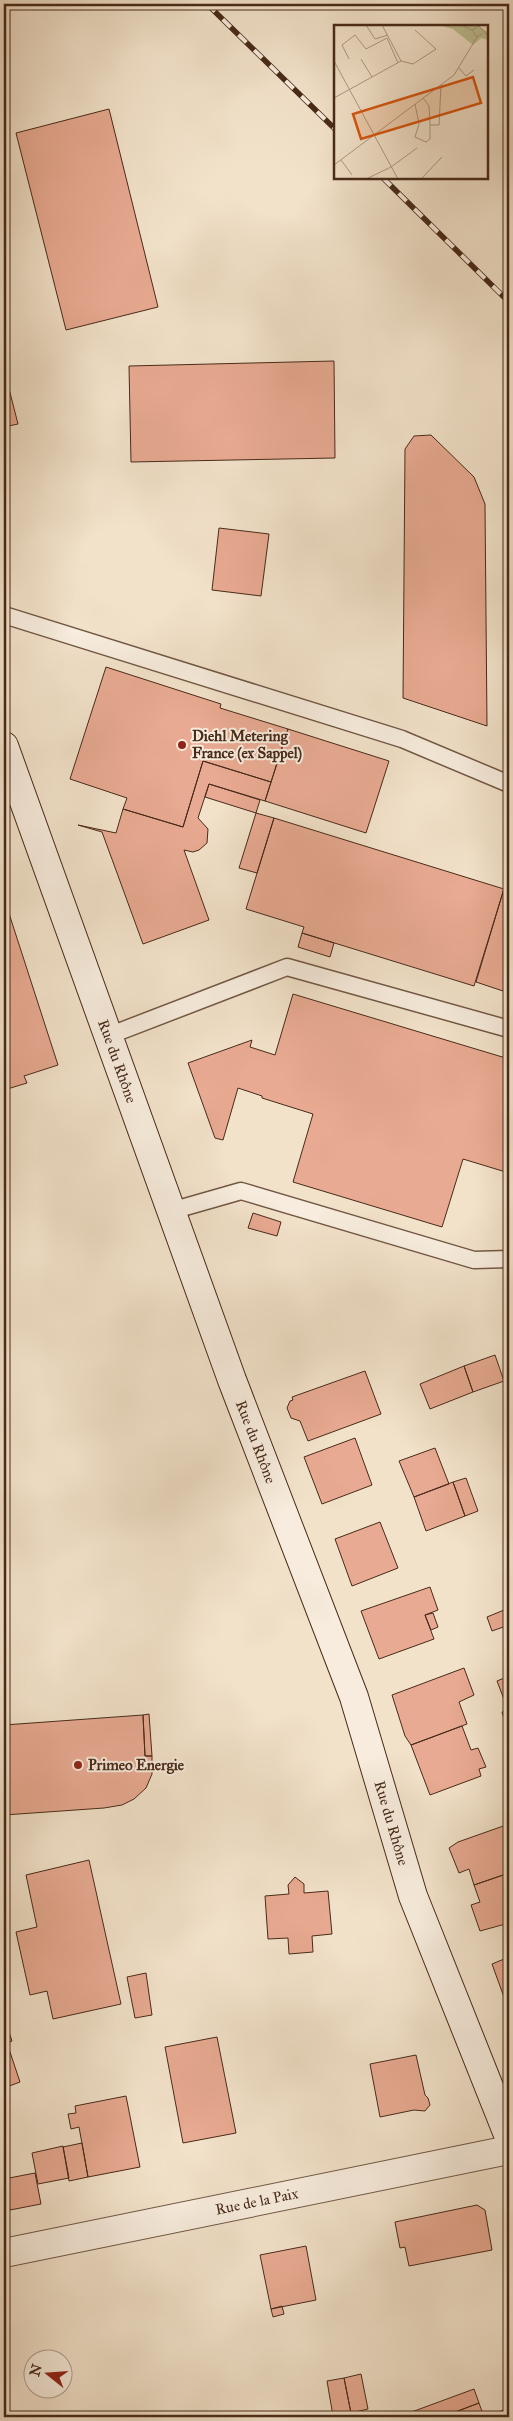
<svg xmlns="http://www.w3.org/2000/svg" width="513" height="2421" font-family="'IM FELL Great Primer',serif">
	<rect width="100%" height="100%" fill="#f2e2ca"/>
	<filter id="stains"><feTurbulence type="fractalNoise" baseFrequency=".004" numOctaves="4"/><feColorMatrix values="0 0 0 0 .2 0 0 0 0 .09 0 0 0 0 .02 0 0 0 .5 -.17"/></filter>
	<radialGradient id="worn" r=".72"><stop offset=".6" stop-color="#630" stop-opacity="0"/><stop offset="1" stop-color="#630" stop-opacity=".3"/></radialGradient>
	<path fill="#e8aa92" stroke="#482a19" d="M109,109l49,198 -92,23 -50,-197z
		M334,361l1,97 -204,4 -2,-96z
		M4,369l14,55 -14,3z
		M431,435l43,42 11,27 2,222 -84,-28 2,-249 9,-13z
		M219,528l50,6 -8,62 -49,-6z
		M106,667l115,37 -1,4 68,21 -17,53 -68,-21 -20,66 -60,-18 4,-11 -57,-19z
		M288,729l101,32 -23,72 -101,-32z
		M203,761l68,21 -6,19 -56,-17 -11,34 10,11 -1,14 -8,7 -6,2 -9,-2 25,70 -66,24 -41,-112 -24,-7 38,8 7,-24 60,18z
		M209,784l51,16 -4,13 -51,-16z
		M256,813l18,5 -17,55 -18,-5z
		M274,818l230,71 -30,97 -172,-53 2,-6 -58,-18z
		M505,885l4,1v107l-33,-11z
		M4,898l54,167 -34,11 3,7 -23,7z
		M302,933l32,10 -4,14 -32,-10z
		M293,994l216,65v114l-46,-14 -21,68 -149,-45 20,-68 -51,-16v-2l-24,-8 -15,52 -8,-2 -27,-75 64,-23 -2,7 25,8z
		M253,1213l28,9 -4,14 -29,-8z
		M495,1355l9,26 -31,11 -9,-26z
		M464,1366l9,26 -43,17 -10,-25z
		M365,1371l16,43 -73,27 -8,-20 -9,-3 -4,-10 3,-7 3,-1 -1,-3z
		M355,1438l17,47 -50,19 -18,-47z
		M435,1448l14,36 -35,13 -15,-36z
		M466,1478l12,33 -13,5 -12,-34z
		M453,1482l12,34 -39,15 -12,-34z
		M380,1522l18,46 -46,18 -17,-47z
		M430,1587l8,23 -13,5 9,24 -55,20 -18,-48z
		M509,1608v17l-17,6 -5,-14z
		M433,1613l5,14 -7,3 -6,-15z
		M464,1668l10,27 -15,7 8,22 -56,21 -6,-9 -13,-41z
		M509,1676v33l-1,1 -11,-29z
		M509,1709v15l-3,2 -4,-14z
		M149,1714l3,42h-7l-2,-41z
		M143,1715l2,41h7v18l-6,14 -12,11 -12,6 -18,3 -100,7v-90z
		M462,1726l9,24 7,-2 8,19 -7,2 2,7 -51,19 -19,-50z
		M509,1824v49l-35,12 -5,-16 -10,4 -10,-25 9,-6z
		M89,1860l32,144 -68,15 -6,-28 -17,4 -14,-63 21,-5 -11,-52z
		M509,1873v50l-29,8 -9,-26 9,-3 -6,-17z
		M295,1877l9,7v9l24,-2 4,43 -20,2 1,16 -24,2 -1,-16 -20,1 -3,-43 24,-2 -1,-9z
		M509,1957v54l-17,-47z
		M146,1973l6,42 -17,3 -8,-41z
		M4,2017l8,24 -5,2 13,39 -16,6z
		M217,2037l19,96 -53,10 -18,-96z
		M416,2055l9,40 3,3 2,7 -5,6 -11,-1 -34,7 -10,-53z
		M126,2096l14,71 -52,10 -9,-50 -8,2 -3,-15 8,-1 -1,-7z
		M82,2143l6,34 -19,4 -6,-34z
		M63,2146l6,32 -31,6 -6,-31z
		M35,2173l6,31 -31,6 -6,-31z
		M477,2205l8,5 7,40 -83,16 -4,-19 -5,1 -5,-26z
		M306,2246l10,54 -45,9 -11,-54z
		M282,2306l2,8 -11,3 -2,-8z
		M361,2374l7,35 -17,4 -7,-35z
		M344,2378l7,35 -18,3 -6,-35z
		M474,2389l5,14 -37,14h-44z
		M479,2403l5,14h-42z
		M509,2408v9h-24z"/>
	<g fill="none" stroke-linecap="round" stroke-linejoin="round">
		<g stroke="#725845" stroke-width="19">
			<path id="lane" d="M4,615l398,124 107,45
				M108,1036l179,-69 222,62
				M171,1211l70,-20 233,69 35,-1"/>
		</g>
		<g stroke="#725845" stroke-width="30">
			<g id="street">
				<path id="s1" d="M4,2253l505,-103"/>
			</g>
		</g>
		<g stroke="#482a19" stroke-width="30">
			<g id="secondary">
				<path id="s2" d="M4,746l228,634 122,317 59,199 96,241"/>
			</g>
		</g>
		<use href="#lane" stroke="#f7ecdd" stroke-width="16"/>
		<use href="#street" stroke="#f7ecdd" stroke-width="28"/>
		<use href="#secondary" stroke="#f7ecdd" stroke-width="28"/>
		<g stroke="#482a19" stroke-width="5.5">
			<path id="rail" d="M207,4l129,126
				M383,178l126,124"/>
		</g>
		<use href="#rail" stroke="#f7ecdd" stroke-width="4" stroke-dasharray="11" stroke-linecap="butt"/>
	</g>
	<g fill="#8f2418" stroke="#f7ecdd" stroke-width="2">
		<circle cx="182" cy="745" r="5"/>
		<circle cx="78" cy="1765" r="5"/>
	</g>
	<g text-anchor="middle" stroke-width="4" stroke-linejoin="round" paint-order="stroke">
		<g font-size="15" font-weight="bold" fill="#482a19" stroke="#f7ecdd" text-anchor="start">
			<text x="192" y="741">Diehl Metering<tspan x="192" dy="17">France (ex Sappel)</tspan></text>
			<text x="88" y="1770">Primeo Energie</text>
		</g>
		<g font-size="15" fill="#482a19" stroke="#f7ecdd">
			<text dy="5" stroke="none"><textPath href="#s2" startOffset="335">Rue du Rhône</textPath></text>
			<text dy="5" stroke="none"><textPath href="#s2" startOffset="740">Rue du Rhône</textPath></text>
			<text dy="5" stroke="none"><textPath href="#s2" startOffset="1145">Rue du Rhône</textPath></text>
			<text dy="5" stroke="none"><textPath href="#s1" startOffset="258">Rue de la Paix</textPath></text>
		</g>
	</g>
	<g transform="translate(334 25)">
		<rect width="154" height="154" fill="#f2e2ca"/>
		<path d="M105,0h37l12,7v8l-7,-2 -8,7 -20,-16z" fill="#bec294"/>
		<path fill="none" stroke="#ae9883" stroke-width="1" d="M32,0l9,14 13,-4M127,0l11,5 5,7 5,-3M138,5l7,-4 9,10M15,34l-7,-14 13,-10 11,14 21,-11 11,25M27,34l11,18M0,36l64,118M67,36l12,3 23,-15 -21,-19M125,43l7,8 8,-6M0,73l67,-37 -19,-36M89,73l6,8 1,19h9l2,-40M81,79l4,20 -4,13 11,5 4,-3v-14M7,135l11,15M0,140l120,-90 23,-38M32,154l25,-12 26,-19M87,154l21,-22"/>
		<path fill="#d8540d" fill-opacity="0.15" stroke="#d8540d" stroke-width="2.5" d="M139,52l8,26 -120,36 -8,-25z"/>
		<rect width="154" height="154" fill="none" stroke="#482a19" stroke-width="2.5"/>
	</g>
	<rect width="513" height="2421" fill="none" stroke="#f2e2ca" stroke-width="20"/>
	<rect x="5" y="5" width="503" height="2411" fill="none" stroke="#482a19" stroke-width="2.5"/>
	<rect x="10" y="10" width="493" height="2401" fill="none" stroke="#482a19"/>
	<g transform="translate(48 2374) rotate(287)"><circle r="24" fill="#f7ecdd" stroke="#b19e8f"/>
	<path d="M0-4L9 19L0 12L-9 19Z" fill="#8f2418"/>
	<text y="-8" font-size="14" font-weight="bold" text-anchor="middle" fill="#482a19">N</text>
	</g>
	<rect width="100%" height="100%" filter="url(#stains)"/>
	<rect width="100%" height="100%" fill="url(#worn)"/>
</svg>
